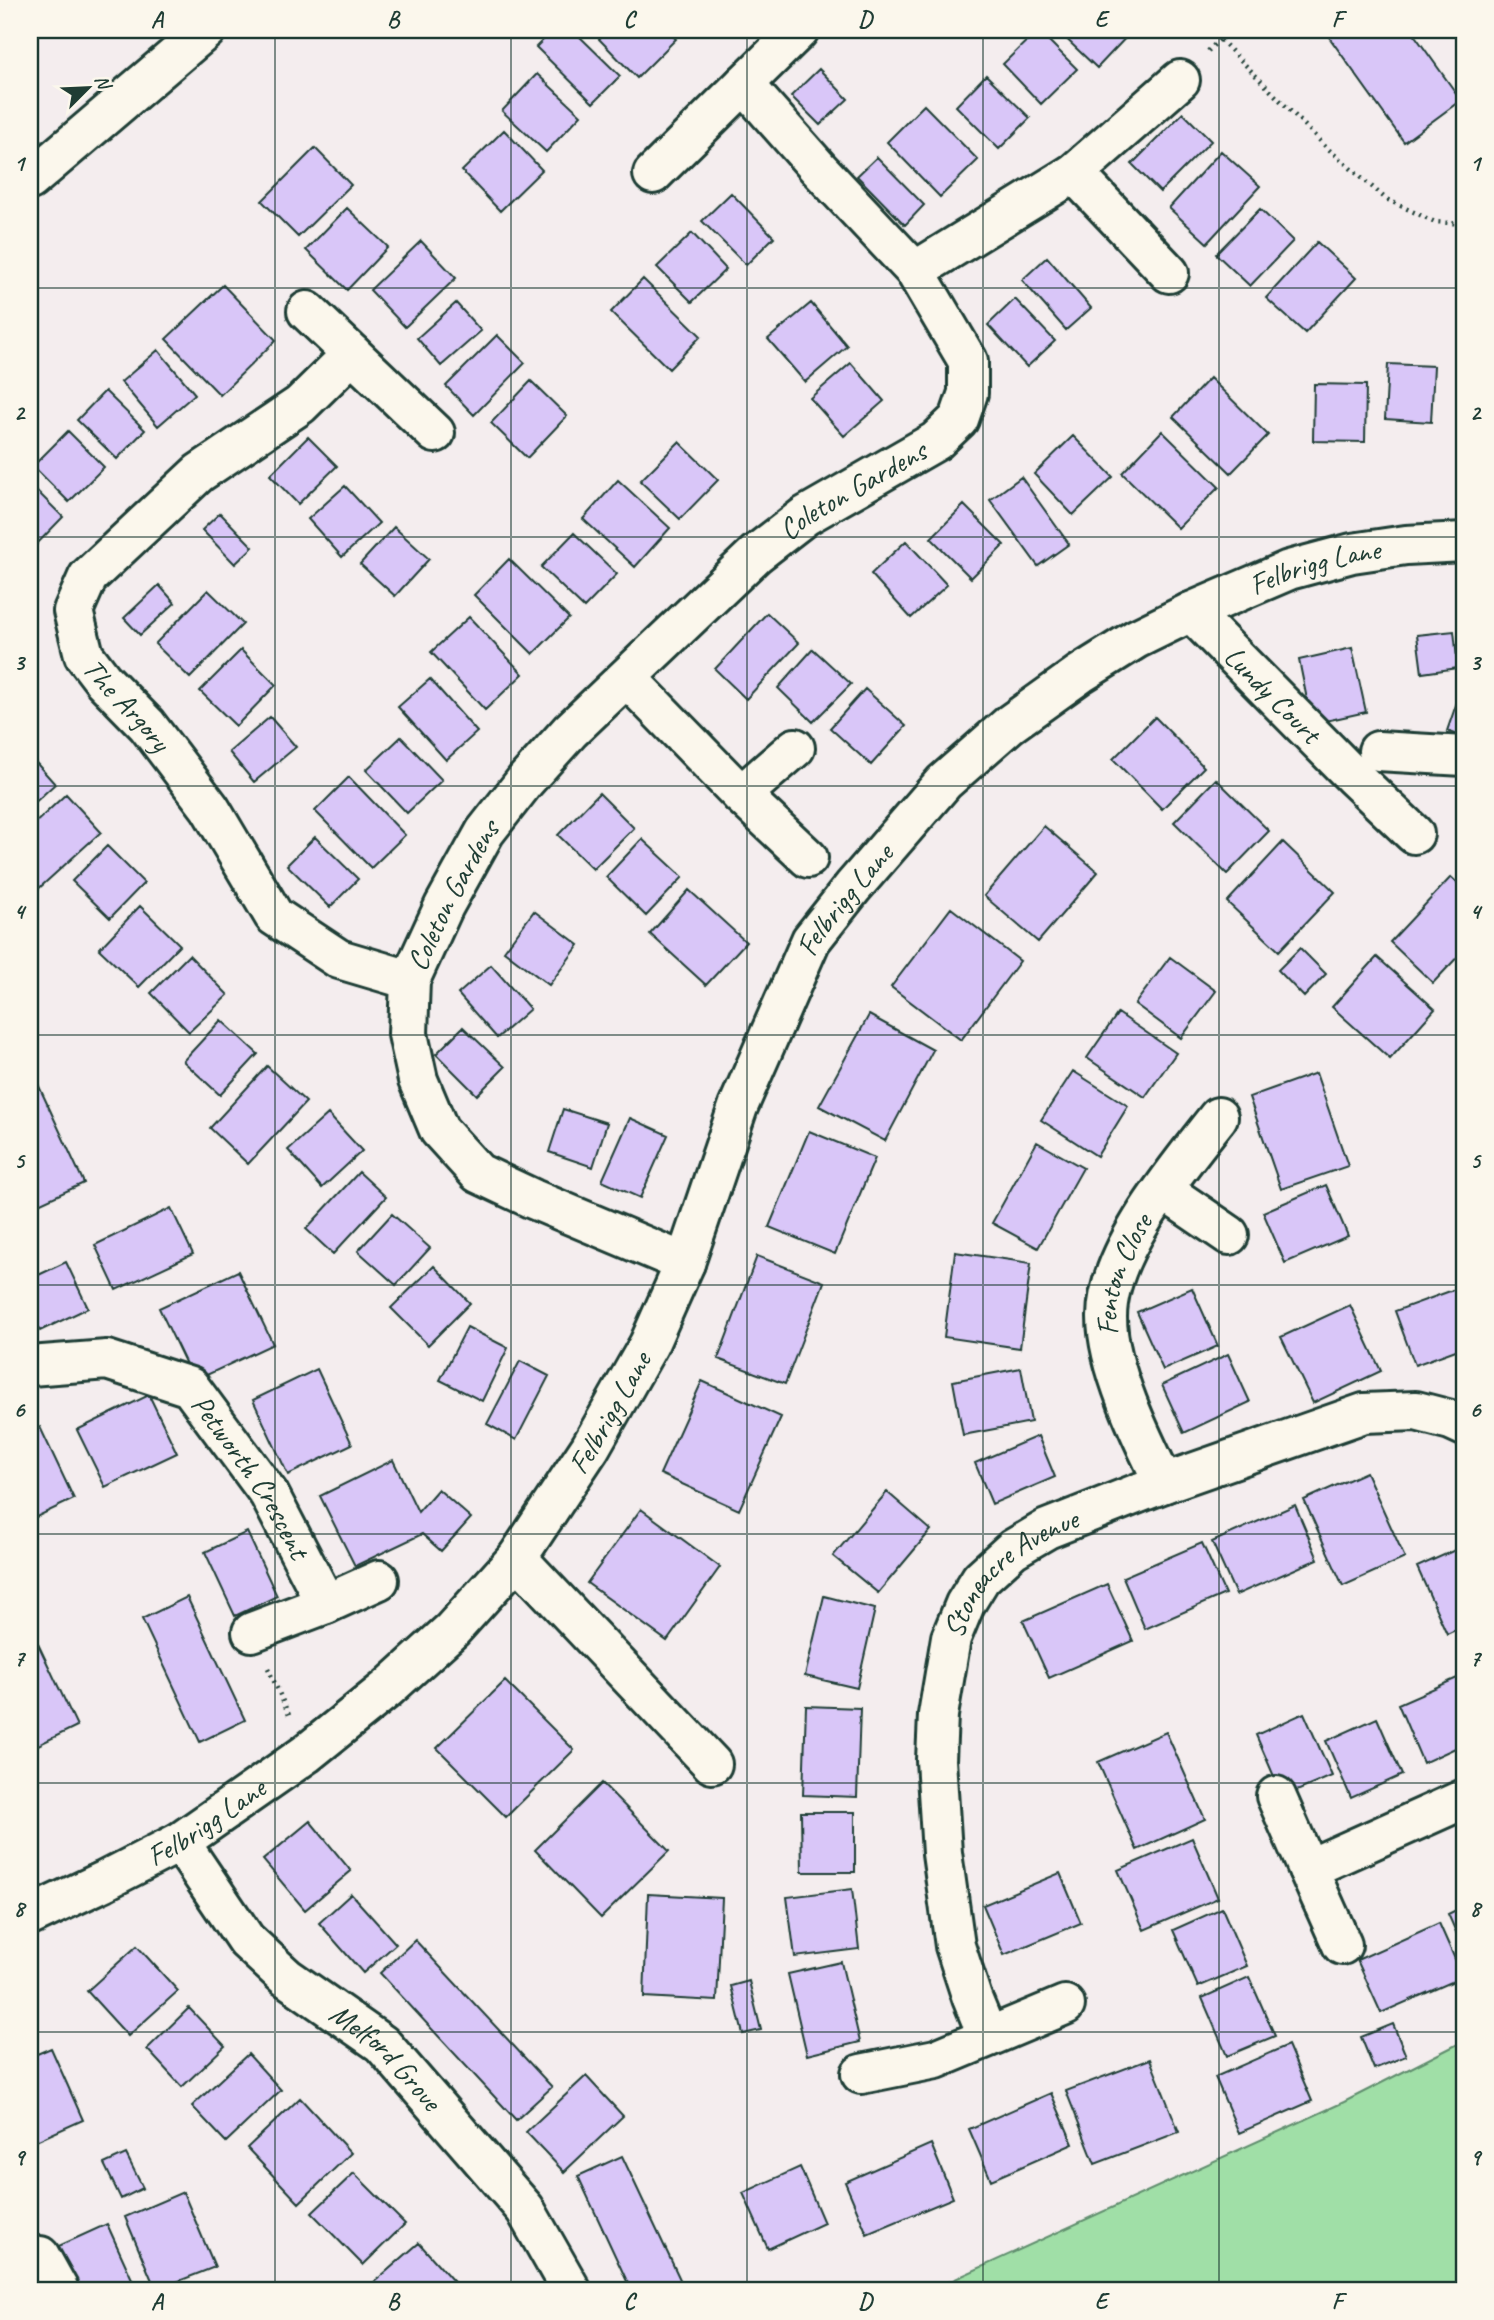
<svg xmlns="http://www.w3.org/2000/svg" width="1494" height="2320" font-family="Caveat,sans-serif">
	<rect width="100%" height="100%" fill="#f4edee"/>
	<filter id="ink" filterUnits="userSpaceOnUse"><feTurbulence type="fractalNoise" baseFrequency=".0143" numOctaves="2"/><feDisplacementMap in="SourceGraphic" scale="14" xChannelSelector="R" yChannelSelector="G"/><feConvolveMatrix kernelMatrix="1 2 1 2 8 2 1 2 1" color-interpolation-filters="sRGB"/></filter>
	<g filter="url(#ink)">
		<path fill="#a0dfa7" stroke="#608e6e" stroke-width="2" d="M1464,2041v249h-533l413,-188z"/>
		<path fill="#d9c6f8" stroke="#1f3d34" stroke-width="2" d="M553,30h20l47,46 -27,27 -57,-56z
			M609,30h58l9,9 -39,39 -38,-39z
			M1038,30l39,39 -36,35 -38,-40z
			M1057,30h74l1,1 -35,37z
			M1324,30h87l50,70 -57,42z
			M819,69l29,30 -28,26 -29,-29z
			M537,74l44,41 -35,37 -44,-41z
			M986,75l44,43 -31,31 -43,-43z
			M924,105l54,55 -38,37 -53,-55z
			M1183,113l28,28 -51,51 -28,-28z
			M504,130l38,40 -42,41 -38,-40z
			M315,148l36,37 -53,52 -36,-36z
			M1221,151l39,35 -53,57 -38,-35z
			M877,157l47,48 -19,20 -48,-49z
			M731,193l43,44 -28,28 -44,-44z
			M347,208l41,39 -41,43 -41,-40z
			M1260,209l33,32 -43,45 -34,-32z
			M692,233l34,36 -34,33 -35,-35z
			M421,241l35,37 -51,49 -35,-37z
			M1317,242l39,36 -51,55 -39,-35z
			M1047,257l44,51 -25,22 -44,-50z
			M643,279l58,57 -32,33 -58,-57z
			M223,285l53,55 -56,55 -54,-56z
			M1015,299l40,42 -28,26 -39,-42z
			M456,303l25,28 -40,35 -24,-28z
			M811,303l36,43 -42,36 -37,-43z
			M497,335l28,28 -51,52 -28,-29z
			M158,350l37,44 -37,32 -37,-44z
			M851,363l33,38 -40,35 -34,-38z
			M1388,364l46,2 -3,56 -46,-3z
			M1210,378l58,57 -37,38 -58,-56z
			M531,381l36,35 -40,42 -36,-35z
			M1314,384l52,1 -1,57 -52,-1z
			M105,391l40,39 -28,29 -40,-39z
			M68,431l36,36 -35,35 -36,-36z
			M1162,431l57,56 -41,41 -56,-55z
			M1073,436l40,41 -40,38 -39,-41z
			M308,437l29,29 -39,38 -28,-29z
			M679,442l39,38 -38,39 -40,-38z
			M1021,477l48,67 -31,22 -48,-66z
			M618,480l52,48 -35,39 -52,-48z
			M30,484l33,33 -33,34z
			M345,486l34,37 -37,34 -34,-38z
			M964,505l40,40 -33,33 -40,-40z
			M220,513l33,34 -18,17 -33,-34z
			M394,527l35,32 -34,37 -35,-32z
			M574,533l43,41 -33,34 -43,-41z
			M906,541l41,44 -36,33 -40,-44z
			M509,559l60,59 -36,36 -59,-59z
			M159,585l16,18 -35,32 -16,-17z
			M208,590l35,34 -53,54 -35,-34z
			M767,613l32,30 -53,56 -31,-30z
			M469,617l54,57 -38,36 -54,-58z
			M1454,631l4,37 -36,5 -5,-38z
			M1352,648l14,64 -54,12 -13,-64z
			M813,649l38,35 -38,38 -35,-34z
			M241,650l35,35 -40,41 -36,-35z
			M430,679l47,53 -31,28 -48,-53z
			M1464,682v55l-17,-6z
			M865,689l41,37 -35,39 -41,-37z
			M270,717l26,30 -42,35 -25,-30z
			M1155,717l49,50 -42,42 -49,-50z
			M401,737l41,43 -35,33 -41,-43z
			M30,756l25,28 -25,23z
			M349,777l56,58 -34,33 -56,-57z
			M1216,779l53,52 -42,43 -53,-52z
			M599,793l35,35 -41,41 -35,-34z
			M66,794l35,38 -65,59 -6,-7v-56z
			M1044,826l54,46 -60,70 -54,-46z
			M315,837l43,42 -28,28 -43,-42z
			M642,839l41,38 -37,39 -40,-39z
			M1283,842l52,50 -56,59 -52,-49z
			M107,846l37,37 -34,35 -38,-37z
			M1451,877l13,12v61l-31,33 -43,-41z
			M689,890l57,52 -40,43 -56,-51z
			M140,906l40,39 -41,42 -40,-38z
			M951,908l69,53 -59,79 -70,-53z
			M534,911l45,34 -30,40 -45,-34z
			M1300,948l26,26 -22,23 -26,-27z
			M189,955l39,40 -39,37 -38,-39z
			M1170,957l46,34 -35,47 -46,-34z
			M1377,957l58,52 -45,50 -58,-52z
			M491,965l39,44 -33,29 -39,-44z
			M1118,1013l58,40 -31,44 -58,-39z
			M869,1015l64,35 -48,91 -66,-35z
			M221,1020l37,34 -38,41 -37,-34z
			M463,1027l42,40 -28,28 -41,-41z
			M267,1066l39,36 -58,62 -38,-36z
			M30,1067l54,116 -54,25z
			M1073,1071l55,35 -31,50 -56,-36z
			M1316,1073l32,93 -67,23 -32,-92z
			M563,1109l44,14 -14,44 -44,-15z
			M328,1114l34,37 -40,37 -34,-38z
			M630,1118l38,17 -28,63 -38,-17z
			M809,1131l66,27 -40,96 -66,-27z
			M1037,1142l46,26 -45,80 -46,-25z
			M359,1172l27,25 -53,57 -27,-25z
			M1326,1185l22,51 -63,27 -22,-51z
			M171,1208l22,46 -77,36 -21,-45z
			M392,1214l38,34 -34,37 -38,-34z
			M955,1252l76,11 -11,85 -76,-11z
			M757,1256l67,26 -39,102 -67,-25z
			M66,1262l22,46 -48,23 -10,-20v-32z
			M434,1266l36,37 -42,42 -37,-37z
			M238,1271l35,73 -79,37 -35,-73z
			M1464,1286v61l-49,18 -20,-54z
			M1192,1288l26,58 -55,24 -26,-58z
			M1350,1305l31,66 -68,32 -32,-66z
			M467,1327l41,21 -26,53 -42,-21z
			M1228,1354l22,48 -66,31 -22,-48z
			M520,1361l29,15 -33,64 -29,-16z
			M1021,1368l10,54 -68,13 -10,-54z
			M317,1369l35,75 -64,31 -35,-75z
			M702,1381l79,36 -42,93 -79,-36z
			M149,1395l28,58 -72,34 -28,-57z
			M40,1427l34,72 -44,21v-88z
			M1038,1436l17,41 -63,27 -17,-41z
			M393,1460l25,52 20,-23 33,29 -30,33 -19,-17 -67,32 -35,-70z
			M1366,1472l39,86 -62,28 -39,-86z
			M887,1492l44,38 -53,63 -45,-37z
			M1295,1505l23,54 -82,36 -24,-53z
			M641,1509l79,58 -53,74 -80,-58z
			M247,1532l30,64 -42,20 -30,-64z
			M1202,1543l23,51 -80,35 -22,-52z
			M1464,1546v80l-17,8 -30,-67z
			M1107,1584l26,57 -84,37 -26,-57z
			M824,1596l51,13 -18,79 -52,-12z
			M187,1597l58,123 -45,22 -58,-123z
			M30,1627l47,99 -47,23z
			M1464,1675v69l-41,19 -25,-59z
			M505,1681l69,69 -68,67 -69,-69z
			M806,1706l54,2 -3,89 -54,-2z
			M1304,1713l28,63 -49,21 -27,-62z
			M1377,1718l25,57 -51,23 -25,-57z
			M1166,1732l39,87 -68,31 -39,-88z
			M602,1783l67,68 -68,67 -66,-68z
			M801,1812h54v60h-53z
			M310,1821l41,50 -46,39 -42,-50z
			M1192,1838l26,60 -74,32 -26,-60z
			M1060,1873l21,50 -77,32 -21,-50z
			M852,1889l7,60 -64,8 -8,-60z
			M351,1894l45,50 -33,29 -44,-50z
			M648,1894l74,4 -5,103 -73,-4z
			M1464,1906v44l-16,-36z
			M1222,1908l25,58 -49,21 -25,-57z
			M1439,1923l24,54 -82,36 -24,-53z
			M415,1940l137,147 -36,33 -136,-147z
			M137,1946l41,45 -50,45 -41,-45z
			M841,1962l19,80 -53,13 -19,-81z
			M1249,1977l26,59 -48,20 -25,-58z
			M749,1981l12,49 -18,4 -12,-48z
			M189,2008l36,38 -43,41 -35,-38z
			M1393,2024l13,32 -32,13 -13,-32z
			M1288,2045l24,56 -73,32 -24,-56z
			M51,2048l32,72 -49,22 -4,-10v-75z
			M248,2054l33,36 -55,52 -34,-36z
			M1150,2059l29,73 -84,32 -29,-73z
			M586,2076l37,40 -59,56 -38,-40z
			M1051,2093l22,51 -82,36 -22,-51z
			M300,2098l51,55 -52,50 -52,-55z
			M931,2144l22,54 -86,36 -22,-52z
			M126,2154l17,34 -22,11 -17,-35z
			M622,2156l63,134h-54l-53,-114z
			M800,2167l24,56 -56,26 -25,-56z
			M354,2173l51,51 -42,41 -51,-52z
			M183,2192l32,75 -59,23 -31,-73z
			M107,2224l30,66h-69l-18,-40z
			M419,2243l42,47h-96z"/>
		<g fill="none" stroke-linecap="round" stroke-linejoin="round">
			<g stroke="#1f3d34" stroke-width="44">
				<g id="minor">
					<path d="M744,84l55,-54"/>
					<path d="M1074,173l95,100"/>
					<path d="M653,174l91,-90 75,85 96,102"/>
					<path d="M30,180l176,-150"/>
					<path d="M307,311l128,122"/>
					<path id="s1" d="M352,354l-52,51 -101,68 -111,104 -15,34 11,44 19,25 44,45 63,83 64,108 65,43 71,21"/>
					<path id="s2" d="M1191,612l162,164 61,58"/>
					<path d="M627,678l114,117 67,63"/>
					<path d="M1378,751l86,5"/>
					<path d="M741,795l54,-47"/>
					<path d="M1163,1190l66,45"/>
					<path id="s3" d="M685,1263l-152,-64 -55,-26 -39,-43 -21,-50 -10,-46 2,-54 34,-74 41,-74 40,-51 45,-50 186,-177 49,-38 131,-75 23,-22 9,-26v-32l-53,-90 159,-98 106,-93"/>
					<path id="s4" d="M30,1366l77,-6 83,27 79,107 57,110 -74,28"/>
					<path id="s5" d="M1164,1483c-22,-44 -57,-116 -57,-166 0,-66 71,-149 111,-200"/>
					<path d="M517,1558l195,206"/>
					<path d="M326,1604l53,-24"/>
					<path d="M1276,1796l32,73 156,-70"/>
					<path id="s6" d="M180,1842l66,98 40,37 96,67 143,165 46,81"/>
					<path d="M1308,1869l34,76"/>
					<path id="s7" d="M30,1916l74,-35 76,-39 126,-88 82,-66 64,-58 65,-72 73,-110 59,-104 36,-81 53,-156 73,-167 42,-53 91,-105 66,-58 70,-50 56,-35 55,-27 98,-42 63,-17 54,-8 58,-3"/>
					<path id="s8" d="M988,2037l-16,-39 -17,-52 -13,-93 -6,-93 2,-45 13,-77 14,-34 16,-26 32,-29 34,-20 117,-46 200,-70 52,-2 35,9 13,6"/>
					<path d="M861,2074l75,-15 129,-54"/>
					<path d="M40,2256l19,34"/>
				</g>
			</g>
			<path stroke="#1f3d34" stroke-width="4.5" stroke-dasharray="2 5" stroke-linecap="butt" d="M1211,30l115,117 60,52 49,23 29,2
				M1208,51l12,-12
				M268,1668l21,47"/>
			<use href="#minor" stroke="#fbf7ec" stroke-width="38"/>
		</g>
	</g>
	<path fill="none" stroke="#1f3d34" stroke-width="2" stroke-opacity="0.55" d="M275,30v2260M511,30v2260M747,30v2260M983,30v2260M1219,30v2260M30,288h1434M30,537h1434M30,786h1434M30,1035h1434M30,1285h1434M30,1534h1434M30,1783h1434M30,2032h1434"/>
	<g text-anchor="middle" stroke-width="7" stroke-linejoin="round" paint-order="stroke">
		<g font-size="30" fill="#1f3d34" stroke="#fbf7ec">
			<text dy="10" stroke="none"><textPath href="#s3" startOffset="1110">Coleton Gardens</textPath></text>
			<text dy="10" stroke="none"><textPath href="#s7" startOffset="1937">Felbrigg Lane</textPath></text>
			<text dy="10" stroke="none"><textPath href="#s2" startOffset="116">Lundy Court</textPath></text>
			<text dy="10" stroke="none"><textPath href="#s1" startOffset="495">The Argory</textPath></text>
			<text dy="10" stroke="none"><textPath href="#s3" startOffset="534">Coleton Gardens</textPath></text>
			<text dy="10" stroke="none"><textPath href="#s7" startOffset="1349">Felbrigg Lane</textPath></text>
			<text dy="10" stroke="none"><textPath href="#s5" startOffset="222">Fenton Close</textPath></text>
			<text dy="10" stroke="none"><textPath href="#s7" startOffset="782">Felbrigg Lane</textPath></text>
			<text dy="10" stroke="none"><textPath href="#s4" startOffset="273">Petworth Crescent</textPath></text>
			<text dy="10" stroke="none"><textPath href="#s8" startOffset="499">Stoneacre Avenue</textPath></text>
			<text dy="10" stroke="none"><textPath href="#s7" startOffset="200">Felbrigg Lane</textPath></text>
			<text dy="10" stroke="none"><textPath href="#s6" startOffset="301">Melford Grove</textPath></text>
		</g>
	</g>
	<rect width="1494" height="2320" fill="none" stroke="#fbf7ec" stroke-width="77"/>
	<g transform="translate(88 88) rotate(66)" stroke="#fbf7ec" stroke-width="5" paint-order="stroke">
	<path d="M0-5L12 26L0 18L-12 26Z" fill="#1f3d34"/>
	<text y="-10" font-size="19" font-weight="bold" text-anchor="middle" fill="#1f3d34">N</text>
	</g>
	<rect x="38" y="38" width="1418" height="2244" fill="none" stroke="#1f3d34" stroke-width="2.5"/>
	<g font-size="23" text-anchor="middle" font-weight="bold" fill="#1f3d34">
		<text x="157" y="27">A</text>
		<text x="393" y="27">B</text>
		<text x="629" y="27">C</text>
		<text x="865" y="27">D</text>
		<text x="1101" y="27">E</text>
		<text x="1337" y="27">F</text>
		<text x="19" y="171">1</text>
		<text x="1475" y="171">1</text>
		<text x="19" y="420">2</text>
		<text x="1475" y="420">2</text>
		<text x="19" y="670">3</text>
		<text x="1475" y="670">3</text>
		<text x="19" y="919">4</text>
		<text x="1475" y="919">4</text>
		<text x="19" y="1168">5</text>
		<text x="1475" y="1168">5</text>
		<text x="19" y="1417">6</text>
		<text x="1475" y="1417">6</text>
		<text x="19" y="1666">7</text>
		<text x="1475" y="1666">7</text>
		<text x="19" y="1916">8</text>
		<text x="1475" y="1916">8</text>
		<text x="19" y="2165">9</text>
		<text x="1475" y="2165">9</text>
		<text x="157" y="2309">A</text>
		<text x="393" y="2309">B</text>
		<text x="629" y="2309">C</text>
		<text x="865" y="2309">D</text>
		<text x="1101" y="2309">E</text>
		<text x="1337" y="2309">F</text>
	</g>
</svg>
